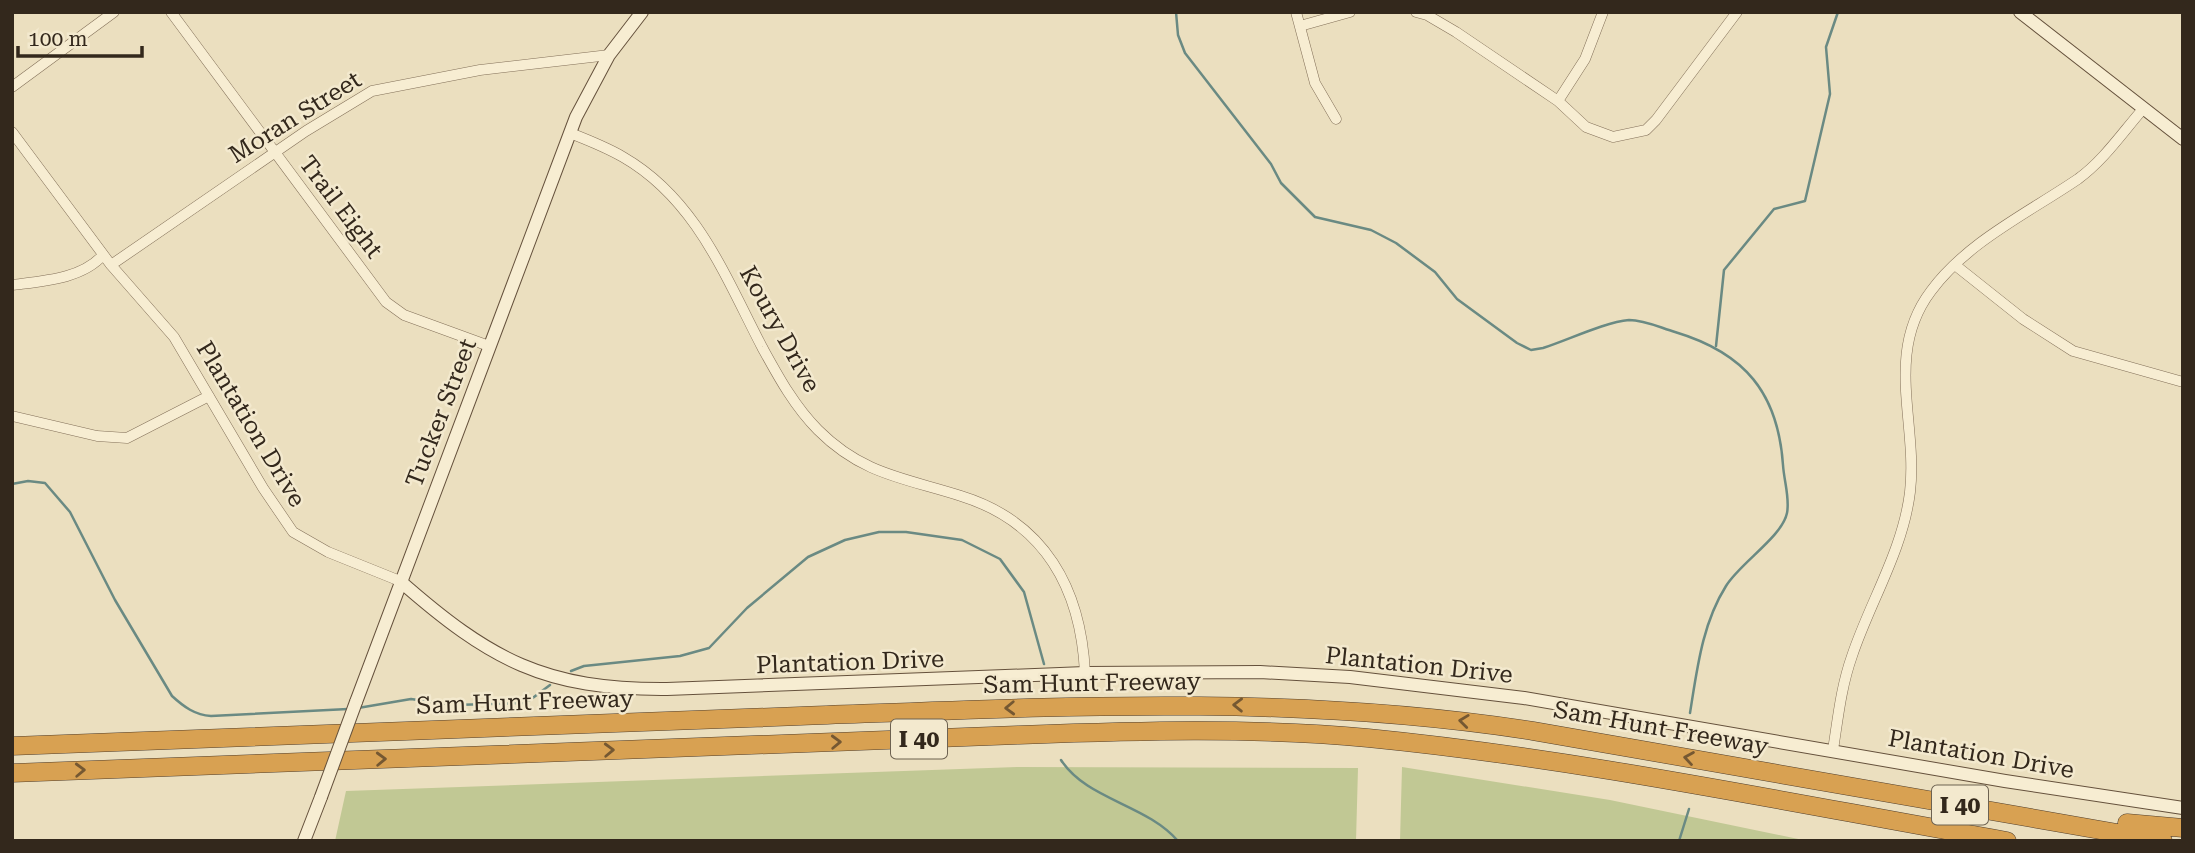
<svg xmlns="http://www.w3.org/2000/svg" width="2195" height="853" font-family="'Roboto Serif',serif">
	<rect width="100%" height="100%" fill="#ebdfbf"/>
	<path fill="#c1c894" d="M1017,767l341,1 -2,73h-1021l11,-50z
		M1402,767l208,33 198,41h-408z"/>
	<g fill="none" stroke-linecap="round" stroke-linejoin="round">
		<path stroke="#6a8a83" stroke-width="2.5" d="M1176,12l2,23 7,18 86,111 10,19 34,34 56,13 25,13 39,29 22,27 60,44 14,7 12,-2c25,-8 62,-26 86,-28 16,0 32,8 46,12 70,21 103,61 108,133 1,16 7,33 4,48 -5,24 -47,50 -61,73 -24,38 -29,84 -36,127
			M1716,346l8,-76 50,-61 31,-8 25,-107 -4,-47 12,-35
			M12,484l16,-3 17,2 25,29 45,88 57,96c12,11 23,19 39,20l137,-7
			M571,671l13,-5 96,-10 29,-8 38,-40 61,-51 37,-17 34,-8h27l56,8 38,19 24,33 20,72
			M358,708l53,-9 42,6 73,-2 24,-18
			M1061,760c26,40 85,44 117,81
			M1679,841l10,-32"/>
		<g stroke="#837059" stroke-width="11">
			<path id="street" d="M171,12l215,290 18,13 85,31
				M1296,12l19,71 21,36
				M1416,12l11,3 29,17 102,69 28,26 27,10 33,-7 10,-10 81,-108
				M1300,26l50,-14
				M12,87l102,-75
				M1558,101l27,-42 18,-47
				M12,132l99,133 63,72 89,151 30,44 35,20 72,29
				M570,133c18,7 36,14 53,24 73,42 102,119 139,190 16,29 32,59 56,83 45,45 87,48 143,66 84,26 120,93 124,177
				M111,265l195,-134 66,-40 108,-21 129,-15
				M1955,265l68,54 50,32 110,31
				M12,285c31,-4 70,-6 91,-30
				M12,416l85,20 30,2 82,-42
				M1833,750c5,-32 8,-63 19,-94 18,-54 51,-106 58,-164 8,-69 -26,-139 21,-201 36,-49 97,-78 147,-112 26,-19 44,-46 65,-70"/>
		</g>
		<g stroke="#65513c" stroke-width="14">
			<path id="secondary" d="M2020,12l163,127
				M400,581c90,79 145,109 267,108l418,-16 175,-1 90,5 174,21 481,83 178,27
				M356,702l220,-585 33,-62 33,-43
				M304,841l17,-44"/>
		</g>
		<g stroke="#513f2d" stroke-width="19">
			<path id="highway" d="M12,746c263,-10 525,-20 788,-30 245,-9 490,-23 733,15l630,110
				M12,773l1006,-38c117,-4 233,-8 350,3 214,21 427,66 639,103
				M2127,823l56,5"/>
		</g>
		<use href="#street" stroke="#f7edd2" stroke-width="10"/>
		<use href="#secondary" stroke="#f7edd2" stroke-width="12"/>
		<use href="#highway" stroke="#d8a152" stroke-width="18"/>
		<g stroke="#65513c" stroke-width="14" stroke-linecap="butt">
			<path id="secondary-bridge" d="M321,797l35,-95"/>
		</g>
		<use href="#secondary-bridge" stroke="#f7edd2" stroke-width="12"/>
	</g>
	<defs><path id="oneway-chevron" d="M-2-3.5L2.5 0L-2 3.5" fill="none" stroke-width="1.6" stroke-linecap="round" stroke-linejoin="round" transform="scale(1.75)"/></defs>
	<g stroke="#755832">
		<use href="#oneway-chevron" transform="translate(1238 705) rotate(-179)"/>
		<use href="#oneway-chevron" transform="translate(1010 708) rotate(178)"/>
		<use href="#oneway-chevron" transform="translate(1464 721) rotate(-173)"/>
		<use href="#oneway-chevron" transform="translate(836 742) rotate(-2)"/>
		<use href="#oneway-chevron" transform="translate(609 750) rotate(-2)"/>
		<use href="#oneway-chevron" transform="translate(1689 758) rotate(-171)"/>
		<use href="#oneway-chevron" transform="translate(381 759) rotate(-2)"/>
		<use href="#oneway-chevron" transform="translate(80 770) rotate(-2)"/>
	</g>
	<g text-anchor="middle" stroke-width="5" stroke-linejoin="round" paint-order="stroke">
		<g fill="#f3e9ce" stroke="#6d6251" stroke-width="2">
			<rect x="891" y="719.5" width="56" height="39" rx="5"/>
			<rect x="1932" y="785.5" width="56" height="39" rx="5"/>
		</g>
		<g font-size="23" font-weight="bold" fill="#33281c">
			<text x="919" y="747">I 40</text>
			<text x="1960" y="813">I 40</text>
		</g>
		<g font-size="24" fill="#33281c" stroke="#f3e9ce">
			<text transform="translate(295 117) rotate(-32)" y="8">Moran Street</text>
			<text transform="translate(341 207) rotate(53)" y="8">Trail Eight</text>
			<text transform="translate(780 329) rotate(61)" y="8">Koury Drive</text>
			<text transform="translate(441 413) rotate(-69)" y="8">Tucker Street</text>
			<text transform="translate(251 424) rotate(59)" y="8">Plantation Drive</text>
			<text transform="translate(850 662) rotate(-2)" y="8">Plantation Drive</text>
			<text transform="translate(1419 665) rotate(6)" y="8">Plantation Drive</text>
			<text transform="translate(1092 683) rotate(-1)" y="8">Sam Hunt Freeway</text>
			<text transform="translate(525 702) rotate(-2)" y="8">Sam Hunt Freeway</text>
			<text transform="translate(1661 728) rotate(10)" y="8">Sam Hunt Freeway</text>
			<text transform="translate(1981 754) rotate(10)" y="8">Plantation Drive</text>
		</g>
	</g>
	<rect width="2195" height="853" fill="none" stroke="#33281c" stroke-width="28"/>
	<path d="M18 46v10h124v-10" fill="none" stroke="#33281c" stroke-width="3.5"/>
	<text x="28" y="46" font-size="21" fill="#33281c" stroke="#f3e9ce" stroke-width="5" paint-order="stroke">100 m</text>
</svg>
